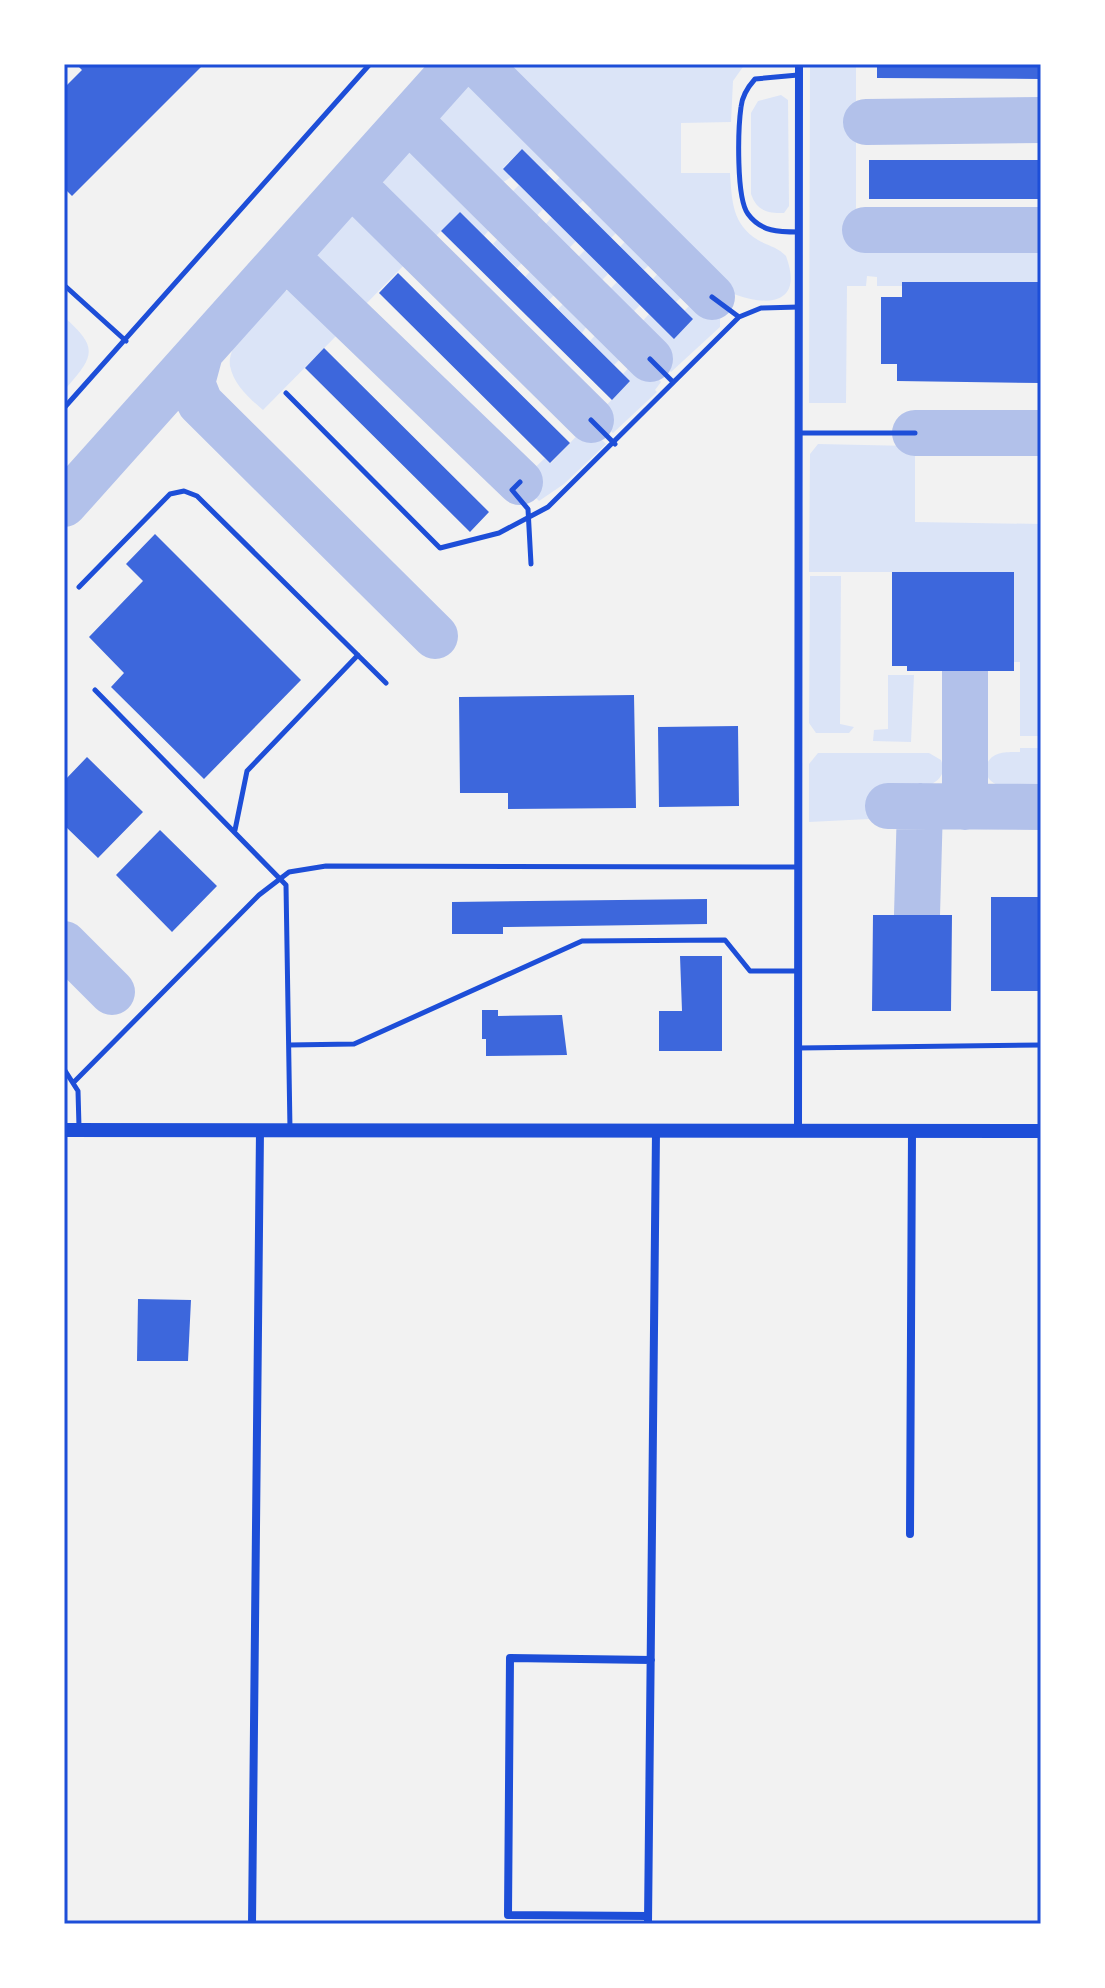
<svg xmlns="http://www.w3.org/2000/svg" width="1105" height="1988" font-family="Barlow,sans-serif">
	<rect width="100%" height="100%" fill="#f2f2f2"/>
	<path fill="#dbe4f7" d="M496,64h249l-12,17 -2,41 -50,1v50h49c2,28 2,51 28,67 10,6 20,7 28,16 23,62 -43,48 -75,26l-204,-202z
		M810,64h46v178h185v40h-139v4h-25v-9l-10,-1 -1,10h-19l-1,117h-37z
		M476,82l11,5 68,66v11l-9,9 -24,-24 -19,19 8,9 -17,11 -55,-51 -4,-15 2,-10 23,-26z
		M781,95l7,5 1,106 -5,7c-17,0 -27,-2 -33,-19v-81l7,-12z
		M421,148l72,67 1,9 -10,12 -24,-24 -27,27 -8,2c-35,-35 -62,-46 -23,-90z
		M564,173h9l14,13v11l-9,8 -23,-23z
		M519,185l24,24 -9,10h-10l-15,-15 2,-11z
		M605,205l15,14v10l-9,9 -24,-24 9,-8z
		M358,215l11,4 39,42 -47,48 -35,-30 -9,-20c4,-20 19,-41 41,-44z
		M552,217l24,24 -10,10h-10l-15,-15 1,-8z
		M502,234l12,2 12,12 -1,12 -8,8 -24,-24z
		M629,237l10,1 13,13v11l-8,8 -24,-23z
		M585,250l23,24 -10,10 -9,-1 -14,-14 1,-10z
		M534,267h11l13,13 1,10 -10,10 -24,-23z
		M661,270h10l15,15 -1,9 -9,8 -23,-23z
		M617,282l23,23 -10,10 -9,1 -14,-15 1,-10z
		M297,288l42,37 1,7 -77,78c-14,-12 -29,-25 -33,-44 -4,-25 43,-78 67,-78z
		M568,299h9l14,13v8l-9,13 -24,-24z
		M693,302l14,1 13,12v12l-49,45 -17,-16 4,-4 -18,-19v-9l9,-10 25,24 10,-27z
		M64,317c33,29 32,38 3,70l-3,-2z
		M599,331h11l14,13v11l-10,10 -24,-24z
		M632,364l15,2 14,16 -6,8 2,2 -44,41 -19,-15 36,-37 -7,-7z
		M587,425l19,19 -42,40 -25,17 -19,-19 25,-24 6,5z
		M818,444l93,2 4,6v70l126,2v212h-21v-74h-6v-90h-205l1,-118z
		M810,576h31l-1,148 14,3 -5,6h-33l-7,-10z
		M888,675h26l-3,67 -38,-1 1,-11 14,-1z
		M1020,748h21v39c-19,0 -52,7 -56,-18 5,-18 19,-17 35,-17z
		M818,753h111l12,7 3,9c-7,24 -34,17 -55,17v32l-80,4v-58z"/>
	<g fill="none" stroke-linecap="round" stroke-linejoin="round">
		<path stroke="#b2c1ea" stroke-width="46" d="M478,64l234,233
			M409,120l241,239
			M866,122l175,-2
			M352,184l239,236
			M865,230h176
			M287,258l233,224
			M199,357l-7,26 8,20 235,233
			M915,433h126
			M64,504l394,-440
			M965,671v136
			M888,806l153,1
			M917,915l3,-109
			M64,944l48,48"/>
	</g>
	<path fill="#3d67dc" d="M76,64h128l-132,132 -8,-8v-100l18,-18z
		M877,64h164v15l-164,-1z
		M522,149l171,170 -19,20 -171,-170z
		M869,160h172v39h-172z
		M460,212l170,169 -18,19 -171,-169z
		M398,273l172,170 -20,20 -171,-170z
		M902,282h139v101l-144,-2v-17h-16v-67h21z
		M324,348l165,164 -19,20 -165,-164z
		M155,534l146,146 -97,99 -93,-92 13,-14 -35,-36 54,-56 -17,-17z
		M892,572h122v99h-107v-5h-15z
		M634,695l2,113 -128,1v-16h-48l-1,-96z
		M738,726l1,80 -80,1 -1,-80z
		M87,757l56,55 -45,46 -34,-33v-44z
		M160,830l57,56 -45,46 -56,-57z
		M991,897h50v94h-50z
		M707,899v25l-204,3v7h-51v-32z
		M873,915h79l-1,96h-79z
		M680,956h42v95h-63v-40h23z
		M482,1010h16v6l64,-1 5,40 -81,1v-17h-4z
		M138,1299l53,1 -3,61h-51z"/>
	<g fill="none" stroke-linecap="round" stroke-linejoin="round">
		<path stroke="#1d4ed8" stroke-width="5" d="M798,75l-43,4c-8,9 -13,17 -14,28 -3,22 -5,91 7,107 13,18 31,18 51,18
			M64,285l62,56
			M712,297l27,20
			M650,359l22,22
			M286,393l154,155 59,-15 49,-26 191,-190 22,-9 38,-1
			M64,408l306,-344
			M591,420l24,24
			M799,433h116
			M520,482l-8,8 16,19 3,55
			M79,587l91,-93 14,-3 13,5 189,187
			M95,690l191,195 4,244
			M235,830l12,-59 111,-116
			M289,1045l65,-1 228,-103 143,-1 25,31h47
			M798,1048l243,-3
			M64,1069l14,22 1,36
			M74,1082l185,-187 30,-23 37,-6 472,1"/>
		<path stroke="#1d4ed8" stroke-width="8" d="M798,1132l1,-1068
			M910,1534l2,-403
			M648,1916l-140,-1 2,-257 141,2
			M252,1924l8,-794
			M648,1924l8,-793"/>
		<path stroke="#1d4ed8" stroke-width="14" d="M64,1130l977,1"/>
	</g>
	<rect width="1105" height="1988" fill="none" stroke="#ffffff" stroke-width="132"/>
	<rect x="66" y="66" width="973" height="1856" fill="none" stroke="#1d4ed8" stroke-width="3"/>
</svg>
